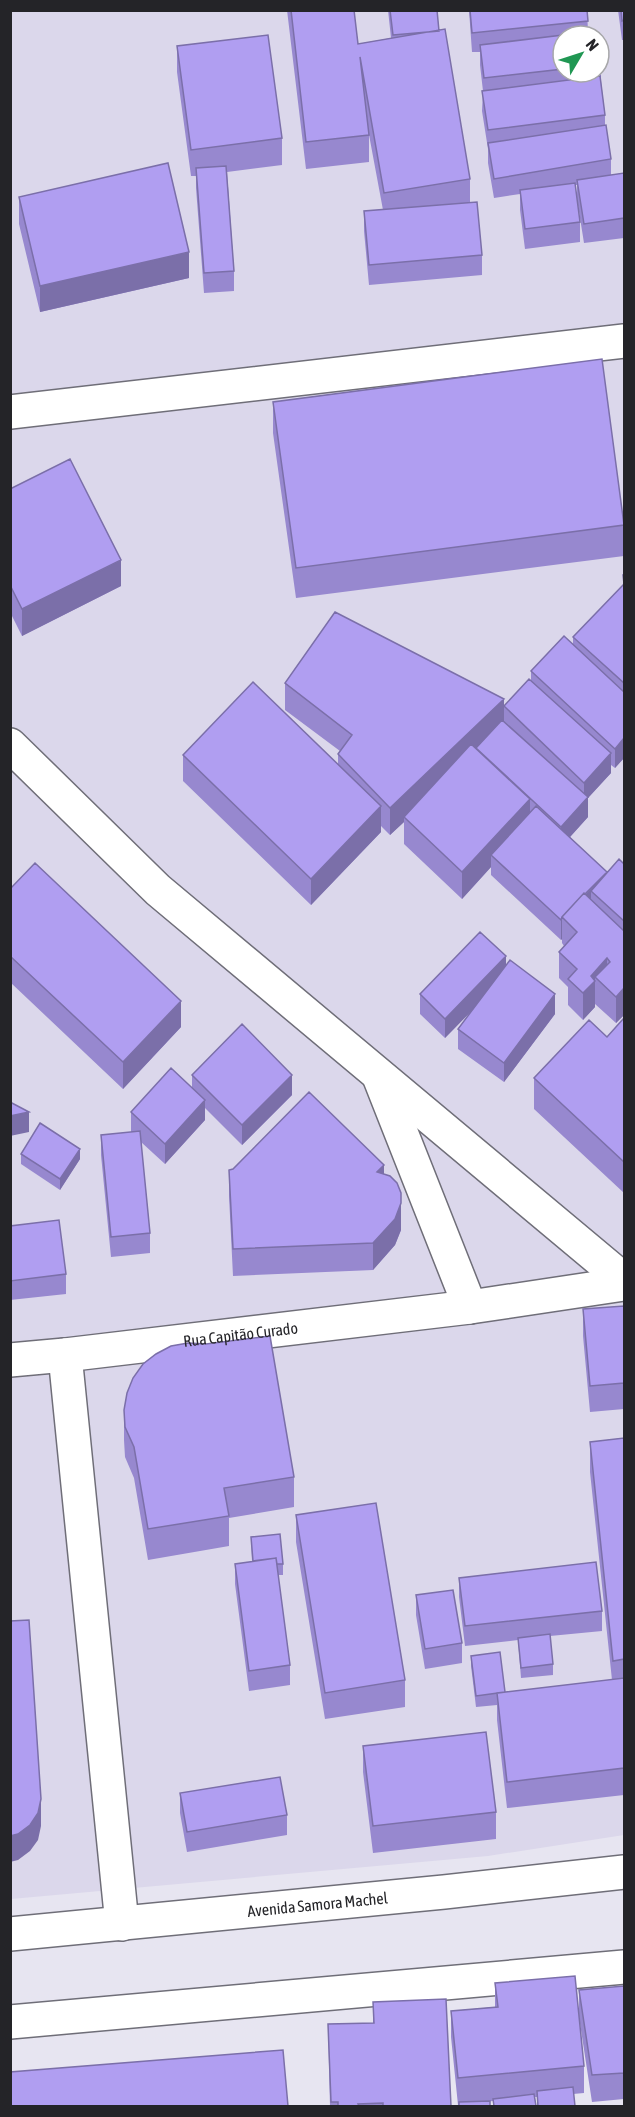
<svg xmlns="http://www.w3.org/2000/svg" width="635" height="2117" font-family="'Asap Condensed',sans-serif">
	<rect width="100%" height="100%" fill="#e7e5f1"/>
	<path fill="#dbd7eb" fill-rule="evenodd" d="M11,11h613v1824l-136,21 -477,43zM563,36h36v36h-36z"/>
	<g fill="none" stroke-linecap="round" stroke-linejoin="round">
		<g stroke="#6f6e78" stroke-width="36">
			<g id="minor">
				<path d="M10,412l614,-71"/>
				<path d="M10,745l148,145 466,390"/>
				<path d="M380,1079l90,228"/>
				<path d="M65,1355l57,569"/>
				<path id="s1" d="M10,1360l55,-5 405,-48 154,-23"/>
			</g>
		</g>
		<g stroke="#6f6e78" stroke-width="36">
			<g id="tertiary">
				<path id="s2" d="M10,1934l434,-42 180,-20"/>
				<path d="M10,2022l614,-55"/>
			</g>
		</g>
		<use href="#minor" stroke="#fff" stroke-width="33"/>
		<use href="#tertiary" stroke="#fff" stroke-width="33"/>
	</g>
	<path fill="#9788cf" d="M287,10h67l4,34 33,-6 -3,-28h49l2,20 31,149v24l12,52v20l-113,10 -5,-54v-20l19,-1 -16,-86 2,11v27l-63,7z
		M469,10h118l1,22 -25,4v36h36v-19l2,11v17l4,34v10l6,34v16l13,-2v65l-40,5 -7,-44v-14h-2l5,37v20l-55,7 -5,-39v-16l-26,4 -6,-35v-14l-6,-38 1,-20 -3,-26v-13h-8z
		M618,10h6v30h-2z
		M177,46l105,92v27l-55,7 7,99v20l-30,2 -8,-105v-12h-5l-14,-104z
		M19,197l170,81 -149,34 -21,-88z
		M273,402l351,121v33l-328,42 -23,-165z
		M10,489l111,97 -99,50 -12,-24z
		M623,575h1v183l-9,10 -4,-3v8l-23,25v19l-18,20 37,36 17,-9v151l-8,8 -21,-19v3l-12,13 -15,-15v-18l-9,-9v-26l5,-6 -2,-3v-4l-1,1 -70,-65v-8l-29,32 -58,-55v-22l-14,13 -9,-9v6l-70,73 -128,-124v-26l155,9v-10l2,-3 -55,-41v-27l219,23 27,-25v-10l42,-27v-7l50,-52z
		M10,889l171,138 -58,62 -113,-107z
		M506,966l49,48 -51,68 -46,-33v-20l14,-19 -27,28 -25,-24v-20z
		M624,1018v175l-90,-84v-31l73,-41z
		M192,1075l100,20 -50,50 -37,-37v12l-40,44 -24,-22 9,91v20l-39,4 -10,-102v-20l30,-3v-20l61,-25z
		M21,1154l59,5 -20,31 -39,-26z
		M233,1169l151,5 17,45v11l-6,15 -22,25 -140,6 -4,-80v-26z
		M10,1226l56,48v20l-56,6z
		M624,1306v103l-34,3 -7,-76v-27z
		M124,1410l170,67v30l-65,11v28l-81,14 -14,-82 -9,-21 -1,-17z
		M624,1438v357l-117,13 -10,-88v-15l-21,2 -5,-41v-10l34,36 107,-12 -22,-208v-30z
		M296,1515l109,165v27l-80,12 -29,-177z
		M251,1537l32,27v11h-5l12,90v20l-41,6 -14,-107v-20l17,-2z
		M459,1578l143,33v20l-52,5 3,28v11l-32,3 -3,-38 -53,6 -6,-49z
		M416,1595l46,48v20l-37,6 -9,-54z
		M363,1746l133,66v27l-123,14 -10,-81z
		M180,1793l107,22v20l-100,17 -7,-39z
		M495,1983l89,83v27l-11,1 2,12h-38v-9h-2l1,9h-43v-5l-35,4 -7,-68v-26l44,-4z
		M624,1986v113l-32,3 -13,-85v-27z
		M373,2002l78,104h-121l-2,-82 45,-1z"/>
	<path fill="#7b6fa9" d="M189,252v26l-149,34v-26z
		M121,560v26l-99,50v-27z
		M504,699v27l-100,91v5l-14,13v-27z
		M624,738v20l-9,10v-19z
		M611,753v20l-23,25v19l-27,30v-20l23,-25v-19z
		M530,799v26l-39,30v12l-29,32v-27z
		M381,806v26l-70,73v-26z
		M607,872l-7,27 -9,-8v18l-28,9z
		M562,919v20l-1,1v-20z
		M506,956v20l-61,62v-19z
		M607,958v27l-12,-8v30l-12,13v-27l8,-17z
		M624,988v27l-8,8v-26z
		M555,994v20l-51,68v-19z
		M181,1001v26l-58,62v-27z
		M292,1075v20l-50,50v-20z
		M205,1100v20l-40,44v-20z
		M29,1112v20l-19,4v-20z
		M80,1149v10l-20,31v-11z
		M384,1165v27l-7,-20z
		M401,1193v37l-6,15 -22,25v-27z
		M41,1799v27l-3,14 -8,11 -12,9 -8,2v-26z"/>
	<path fill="#b09ef1" stroke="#7b6fa9" stroke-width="1.5" d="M291,10h63l4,34 87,-15 25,150 -86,14 -24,-136 9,78 -63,7z
		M390,10h47l2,21 -46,4z
		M470,10h117l1,11 -116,12z
		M621,10h3v10l-2,1z
		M596,31l1,5h-34v33l-79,9 -4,-33z
		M268,35l14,103 -91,12 -14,-104z
		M600,76l5,39 -117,15 -6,-39z
		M606,125l5,34 -117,20 -6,-36z
		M168,163l21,89 -149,34 -21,-89z
		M226,166l8,105 -30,2 -8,-105z
		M624,173v45l-40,6 -7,-44z
		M575,183l5,39 -55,7 -5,-39z
		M477,202l5,53 -113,10 -5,-54z
		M602,359l22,166 -328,43 -23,-166z
		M70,459l51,101 -99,49 -12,-24v-96z
		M623,575h1v108l-51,-46 51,-53z
		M335,612l169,87 -114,109 -52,-54 14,-19 -67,-52z
		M564,636l60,56v46l-9,11 -84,-78z
		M529,679l82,74 -27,30 -80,-77z
		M253,682l128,124 -70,73 -128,-124z
		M502,720l86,77 -27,30 -85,-79z
		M471,744l59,55 -68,73 -58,-55z
		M536,806l71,66 -22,22 -1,-1 -22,24 -1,3 -70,-65z
		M619,859l5,5v57l-33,-30z
		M35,863l146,138 -58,61 -113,-106v-67z
		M584,893l40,38v57l-8,9 -21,-20 15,-15 -3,-4 -16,18 4,5 -12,12 -15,-14 9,-10 -18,-17 18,-20 -15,-15z
		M480,932l26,24 -61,63 -25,-25z
		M510,960l45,34 -51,69 -46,-34z
		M624,1018v144l-90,-84 55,-58 18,17z
		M242,1024l50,51 -50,50 -50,-50z
		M171,1068l34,32 -40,44 -34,-32z
		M309,1092l75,73 -7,7 13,4 7,7 4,10v10l-6,16 -22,24 -140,6 -4,-79 4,-1z
		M10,1102l19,10 -19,4z
		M40,1123l40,26 -20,30 -39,-25z
		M140,1131l10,102 -39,4 -10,-102z
		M59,1220l7,54 -56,7v-55z
		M624,1306v77l-34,3 -7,-77z
		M270,1336l24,141 -70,11 5,28 -81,13 -14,-82 -9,-20 -1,-17 3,-17 6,-15 10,-14 13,-10 15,-8 17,-3 18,1z
		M624,1438v221l-11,2 -23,-219z
		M376,1503l29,177 -80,13 -29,-178z
		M280,1534l3,30h-6l-1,-6 -23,3 -2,-24z
		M276,1558l14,107 -41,6 -14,-107z
		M596,1562l6,49 -137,15 -6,-48z
		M453,1590l9,53 -37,6 -9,-54z
		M29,1620l12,179 -3,14 -8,12 -12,9 -8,2v-215z
		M550,1634l3,30 -32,4 -3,-30z
		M500,1652l5,40 -29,4 -5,-40z
		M624,1678v90l-117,14 -10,-89z
		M486,1732l10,80 -123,14 -10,-80z
		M280,1777l7,38 -100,17 -7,-39z
		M575,1976l9,90 -126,12 -7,-67 47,-4 -3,-24z
		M624,1986v87l-32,2 -13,-85z
		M446,1999l5,107h-68v-3l-25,1 1,2h-21v-4h-7l-3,-78 46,-1 -1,-21z
		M283,2050l5,56h-278v-34z
		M573,2087l2,19h-37l-1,-15z
		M534,2094l2,12h-42l-1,-7z
		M490,2101v5h-31v-4z"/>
	<g text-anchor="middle" stroke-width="4.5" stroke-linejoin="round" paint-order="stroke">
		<g font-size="16" fill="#242428" stroke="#fff">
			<text dy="6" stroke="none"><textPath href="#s1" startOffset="232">Rua Capitão Curado</textPath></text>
			<text dy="6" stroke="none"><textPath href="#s2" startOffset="309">Avenida Samora Machel</textPath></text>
		</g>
	</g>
	<rect width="635" height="2117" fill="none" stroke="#242428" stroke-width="24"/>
	<g transform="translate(581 54) rotate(51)"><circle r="28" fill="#ffffff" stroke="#a7a7a9" stroke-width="1.5"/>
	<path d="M0-4.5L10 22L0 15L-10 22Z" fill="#209753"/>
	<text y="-9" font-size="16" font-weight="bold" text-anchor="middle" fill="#242428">N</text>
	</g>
</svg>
